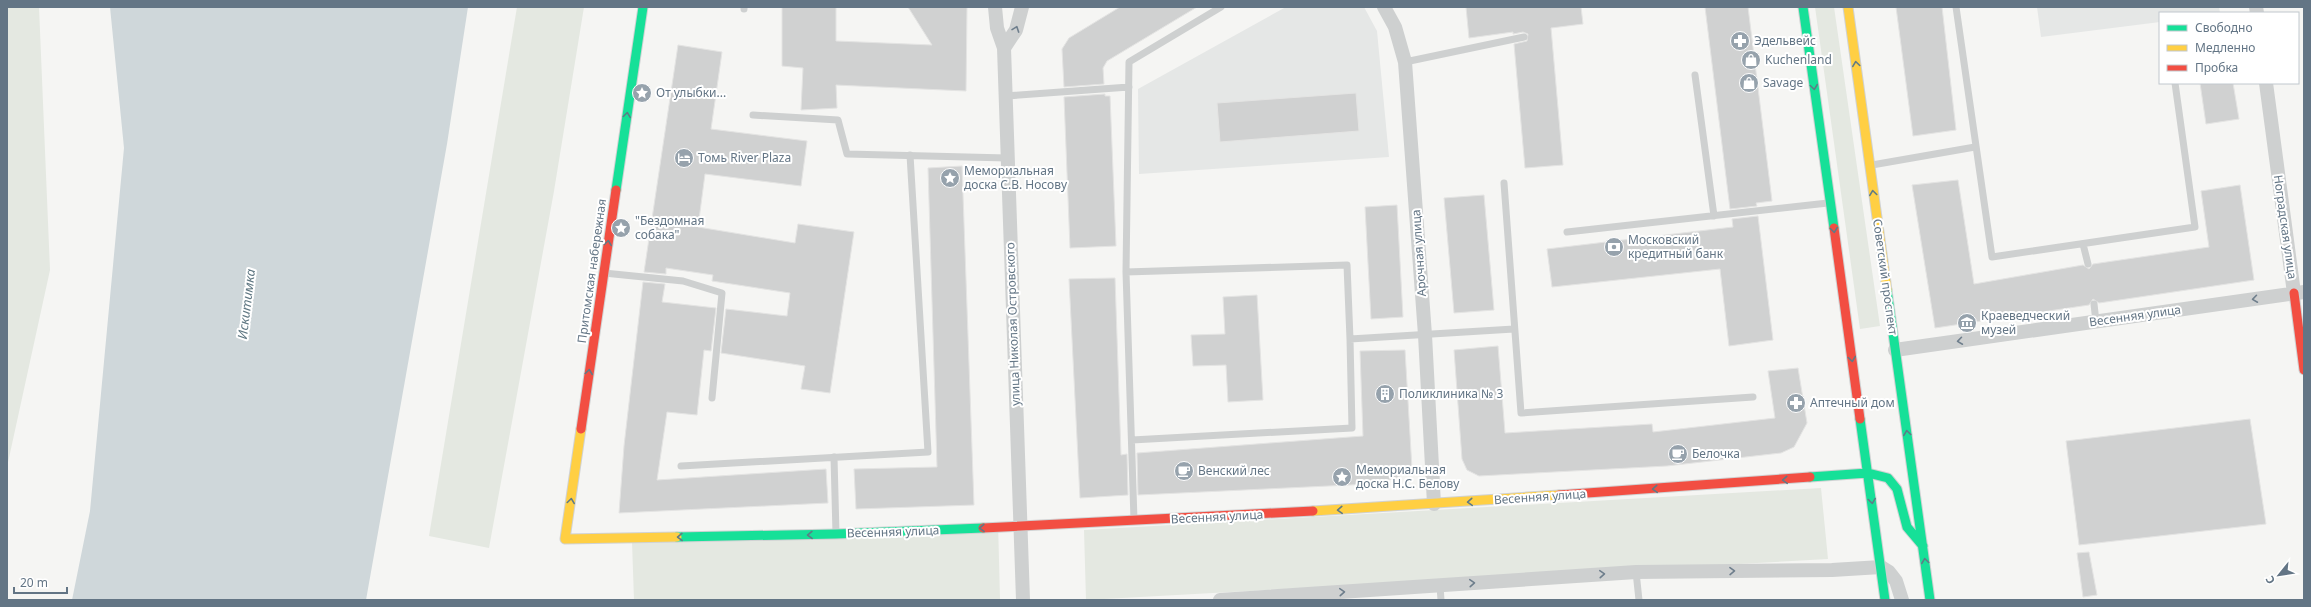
<svg xmlns="http://www.w3.org/2000/svg" width="2311" height="607" font-family="'Noto Sans',sans-serif">
	<rect width="100%" height="100%" fill="#f5f5f3"/>
	<path fill="#e5e7e6" d="M1286,7h78l13,24 12,126 -250,17 -1,-85z
		M2037,7h182l1,6h-60v9l-119,15z"/>
	<path fill="#e4e8e1" d="M7,7h32l11,263 -43,197z
		M517,7h67l-30,184 -65,357 -60,-12z
		M1815,7h19l46,319 -20,3z
		M1821,488l7,71 -742,41 -2,-70z
		M998,522l2,77 -366,1 -2,-58z"/>
	<path fill="#cfd7da" d="M110,7h358l-21,137 -81,456h-294l18,-89 34,-363z"/>
	<path fill="#d0d1d1" stroke="#e4e4e3" d="M782,7h54v34l96,4 -24,-38h59l-1,84 -130,-6 1,23 -36,2 2,-42 -21,-2z
		M1120,7h77l-90,54 -4,7 1,16 -40,3 -2,-38 7,-11z
		M1466,7h115l2,17 -32,4 12,137 -38,3 -11,-124 13,-3 1,-7 -5,-2 -10,2v-2l-44,6z
		M1705,7h43l24,194 -16,2 1,3 -27,3z
		M1896,7h46l14,123 -43,6z
		M678,45l44,7 -11,77 96,12 -6,45 -96,-12 -7,53 97,16 3,-19 56,8 -24,161 -29,-4 4,-23 -84,-13 5,-44 61,7 3,-23 -78,-12 1,-6 -47,-7v6l-22,-2z
		M2200,83h33l6,36 -33,5z
		M1356,93l3,38 -139,11 -3,-39z
		M1105,94v2h5l6,150 -46,2 -6,-151z
		M962,166l12,339 -118,4 -2,-40 83,-2 -9,-299z
		M1958,180l16,104 109,-19 6,4 4,-5 116,-17 -8,-56 39,-6 14,95 -155,23 -6,-4 -4,6 -154,23 -23,-143z
		M1484,195l10,115 -40,3 -10,-115z
		M1397,205l6,112 -32,2 -6,-112z
		M1758,216l15,124 -44,6 -9,-77 -168,18 -5,-38 186,-22 -1,-8z
		M1115,278l6,177 6,-1 1,41 -48,3 -11,-219z
		M643,282l22,2 -3,18 54,6 -5,43 -7,-1 -7,65 -30,-3 -10,68 169,-11 2,34 -209,10 5,-67z
		M1257,295l6,105 -35,2 -2,-37 -33,1 -2,-31 34,-1 -2,-37z
		M1498,346l7,87 147,-9 1,8 122,-14 -7,-47 30,-3 9,55 -13,24 -13,6 -114,13 -188,10 -12,-6 -5,-11 -8,-109z
		M1405,350l7,119 -16,9 -25,6 -233,11 -1,-42 226,-17 -3,-85z
		M2250,419l16,105 -187,21 -13,-104z
		M2089,552l8,43 -14,2 -6,-44z"/>
	<g fill="none" stroke-linecap="round" stroke-linejoin="round">
		<g stroke="#d0d2d3" stroke-width="11">
			<path id="fast" d="M1803,7l31,221
				M616,190l27,-183
				M1887,290l43,310
				M1860,419l25,181
				M1810,477l58,-4 20,5 9,11 10,38 16,19
				M677,537l159,-3 147,-6"/>
		</g>
		<g stroke="#d0d2d3" stroke-width="11">
			<path id="slow" d="M1848,7l39,283
				M581,429l-16,110 112,-2
				M1313,511l246,-16"/>
		</g>
		<g stroke="#d0d2d3" stroke-width="11">
			<path id="jam" d="M1834,228l26,191
				M2294,293l10,77
				M581,429l35,-239
				M1559,495l251,-18
				M983,528l330,-17"/>
		</g>
		<path stroke="#ced0d0" stroke-width="7" d="M1956,7l36,250 203,-30 -20,-144
			M744,9v-2
			M1405,62l119,-25
			M1695,75l19,141
			M1006,96l123,-9
			M753,115l85,5 9,34 160,4
			M1872,165l103,-18
			M1504,183l17,230 232,-16
			M1567,232l261,-29
			M2083,244l5,20
			M1126,272l221,-7 3,74
			M604,273l79,8 39,12 -10,105
			M2094,304l2,18
			M1132,440l220,-12 -2,-89 164,-10
			M834,457l2,77
			M681,466l247,-14 -18,-297
			M1134,520l-8,-248 3,-210 92,-55
			M1636,572l3,28
			M1440,586l1,14"/>
		<path stroke="#ced0d0" stroke-width="14" d="M995,7l2,21 7,20 19,552
			M1384,7l11,20 10,35 20,273 9,169
			M2256,7l1,6
			M1004,48l12,-18 6,-23
			M2266,83l28,210
			M1895,350l409,-58
			M1220,600l416,-28 196,-2 49,-3 8,5 7,9 6,19"/>
		<use href="#fast" stroke="#16e098" stroke-width="9"/>
		<use href="#slow" stroke="#ffcf43" stroke-width="9"/>
		<use href="#jam" stroke="#f24e42" stroke-width="9"/>
	</g>
	<defs><path id="oneway-chevron" d="M-2-3.5L2.5 0L-2 3.5" fill="none" stroke-width="1.6" stroke-linecap="round" stroke-linejoin="round"/></defs>
	<g stroke="#6e7e8c">
		<use href="#oneway-chevron" transform="translate(1016 29) rotate(-70)"/>
		<use href="#oneway-chevron" transform="translate(2255 299) rotate(172)"/>
		<use href="#oneway-chevron" transform="translate(1960 341) rotate(172)"/>
		<use href="#oneway-chevron" transform="translate(1732 571) rotate(-1)"/>
		<use href="#oneway-chevron" transform="translate(1602 574) rotate(-4)"/>
		<use href="#oneway-chevron" transform="translate(1472 583) rotate(-4)"/>
		<use href="#oneway-chevron" transform="translate(1342 592) rotate(-4)"/>
	</g>
	<g stroke="#5f7a86">
		<use href="#oneway-chevron" transform="translate(1856 64) rotate(-98)"/>
		<use href="#oneway-chevron" transform="translate(1814 87) rotate(82)"/>
		<use href="#oneway-chevron" transform="translate(627 115) rotate(-82)"/>
		<use href="#oneway-chevron" transform="translate(1873 193) rotate(-98)"/>
		<use href="#oneway-chevron" transform="translate(1834 230) rotate(82)"/>
		<use href="#oneway-chevron" transform="translate(608 243) rotate(-82)"/>
		<use href="#oneway-chevron" transform="translate(1852 359) rotate(82)"/>
		<use href="#oneway-chevron" transform="translate(589 372) rotate(-82)"/>
		<use href="#oneway-chevron" transform="translate(1907 433) rotate(-98)"/>
		<use href="#oneway-chevron" transform="translate(1785 480) rotate(176)"/>
		<use href="#oneway-chevron" transform="translate(1655 489) rotate(176)"/>
		<use href="#oneway-chevron" transform="translate(571 501) rotate(-82)"/>
		<use href="#oneway-chevron" transform="translate(1872 501) rotate(82)"/>
		<use href="#oneway-chevron" transform="translate(1470 502) rotate(176)"/>
		<use href="#oneway-chevron" transform="translate(1340 510) rotate(177)"/>
		<use href="#oneway-chevron" transform="translate(982 528) rotate(178)"/>
		<use href="#oneway-chevron" transform="translate(810 535) rotate(179)"/>
		<use href="#oneway-chevron" transform="translate(680 537) rotate(179)"/>
		<use href="#oneway-chevron" transform="translate(1925 561) rotate(-98)"/>
	</g>
	<defs>
		<g id="pharmacy-disc" transform="scale(1)"><circle r="9.5" fill="#96a2ac" stroke="#fff"/><path d="M-2-6h4v4h4v4h-4v4h-4v-4h-4v-4h4Z" fill="#fff"/></g>
		<g id="shop-disc" transform="scale(1)"><circle r="9.5" fill="#96a2ac" stroke="#fff"/><path d="M-5-2.5h2.3a2.7 3.5 0 0 1 5.4 0H5L5.5 6h-11ZM-1.5-2.5h3a1.5 2.3 0 0 0-3 0Z" fill="#fff"/></g>
		<g id="sight-disc" transform="scale(1)"><circle r="9.5" fill="#96a2ac" stroke="#fff"/><path d="M0-6L1.8-2.2L6-1.7L2.9 1.2L3.7 5.4L0 3.3L-3.7 5.4L-2.9 1.2L-6-1.7L-1.8-2.2Z" fill="#fff"/></g>
		<g id="hotel-disc" transform="scale(1)"><circle r="9.5" fill="#96a2ac" stroke="#fff"/><path d="M-6-4.5h1.5V1H6V5H4.5V3h-9V5H-6ZM-4 0a1.8 1.8 0 1 1 3.6 0ZM.5 0V-2.5h3Q6-2.5 6 0Z" fill="#fff"/></g>
		<g id="bank-disc" transform="scale(1)"><circle r="9.5" fill="#96a2ac" stroke="#fff"/><path d="M-6-4H6V4H-6ZM0-2.3a2.3 2.3 0 1 0 0 4.6a2.3 2.3 0 1 0 0-4.6Z" fill="#fff"/></g>
		<g id="museum-disc" transform="scale(1)"><circle r="9.5" fill="#96a2ac" stroke="#fff"/><path d="M0-6L6-3V-2H-6V-3ZM-5-1h2V3h-2ZM-1-1h2V3h-2ZM3-1h2V3H3ZM-6 4H6V6H-6Z" fill="#fff"/></g>
		<g id="building-disc" transform="scale(1)"><circle r="9.5" fill="#96a2ac" stroke="#fff"/><path d="M-4-6H4V6H1V3H-1V6H-4ZM-2.5-4.3h1.7v1.8h-1.7ZM.8-4.3h1.7v1.8H.8ZM-2.5-1h1.7V.8h-1.7ZM.8-1h1.7V.8H.8Z" fill="#fff"/></g>
		<g id="cafe-disc" transform="scale(1)"><circle r="9.5" fill="#96a2ac" stroke="#fff"/><path d="M-5.5-4.5H6V0H3Q3 3.5 0 3.5H-2.5Q-5.5 3.5-5.5 0ZM3-3.2v2h1.7v-2ZM-6 4.5H4V6H-6Z" fill="#fff"/></g>
	</defs>
	<g fill-rule="evenodd">
		<use href="#pharmacy-disc" x="1740" y="41"/>
		<use href="#shop-disc" x="1751" y="60"/>
		<use href="#shop-disc" x="1749" y="83"/>
		<use href="#sight-disc" x="642" y="93"/>
		<use href="#hotel-disc" x="684" y="158"/>
		<use href="#sight-disc" x="950" y="178"/>
		<use href="#sight-disc" x="621" y="228"/>
		<use href="#bank-disc" x="1614" y="247"/>
		<use href="#museum-disc" x="1967" y="323"/>
		<use href="#building-disc" x="1385" y="394"/>
		<use href="#pharmacy-disc" x="1796" y="403"/>
		<use href="#cafe-disc" x="1678" y="454"/>
		<use href="#cafe-disc" x="1184" y="471"/>
		<use href="#sight-disc" x="1342" y="477"/>
	</g>
	<g text-anchor="middle" stroke-width="4" stroke-linejoin="round" paint-order="stroke">
		<g font-size="12" fill="#637585" stroke="#fff" text-anchor="start">
			<text x="1754" y="45">Эдельвейс</text>
			<text x="1765" y="64">Kuchenland</text>
			<text x="1763" y="87">Savage</text>
			<text x="656" y="97">От улыбки...</text>
			<text x="698" y="162">Томь River Plaza</text>
			<text x="964" y="175">Мемориальная<tspan x="964" dy="14">доска С.В. Носову</tspan></text>
			<text x="635" y="225">"Бездомная<tspan x="635" dy="14">собака"</tspan></text>
			<text x="1628" y="244">Московский<tspan x="1628" dy="14">кредитный банк</tspan></text>
			<text x="1981" y="320">Краеведческий<tspan x="1981" dy="14">музей</tspan></text>
			<text x="1399" y="398">Поликлиника № 3</text>
			<text x="1810" y="407">Аптечный дом</text>
			<text x="1692" y="458">Белочка</text>
			<text x="1356" y="474">Мемориальная<tspan x="1356" dy="14">доска Н.С. Белову</tspan></text>
			<text x="1198" y="475">Венский лес</text>
		</g>
		<g font-size="12" fill="#637585" stroke="#fff">
			<text transform="translate(2285 227) rotate(82)" y="4">Ноградская улица</text>
			<text transform="translate(1419 253) rotate(-94)" y="4">Арочная улица</text>
			<text transform="translate(592 271) rotate(-82)" y="4">Притомская набережная</text>
			<text transform="translate(1885 277) rotate(82)" y="4">Советский проспект</text>
			<text transform="translate(2135 316) rotate(-8)" y="4">Весенняя улица</text>
			<text transform="translate(1013 324) rotate(-92)" y="4">улица Николая Островского</text>
			<text transform="translate(1540 497) rotate(-4)" y="4">Весенняя улица</text>
			<text transform="translate(1217 517) rotate(-3)" y="4">Весенняя улица</text>
			<text transform="translate(893 532) rotate(-2)" y="4">Весенняя улица</text>
		</g>
		<g font-size="13" font-style="italic" fill="#5f7782" stroke="#fff">
			<text transform="translate(246 304) rotate(-83)" y="5">Искитимка</text>
		</g>
	</g>
	<rect width="2311" height="607" fill="none" stroke="#637585" stroke-width="16"/>
	<rect x="2159" y="12" width="140" height="72" fill="#ffffff" stroke="#c1c8ce"/>
	<rect x="2167" y="25" width="20" height="6" fill="#16e098" stroke="#c1c8ce"/>
	<text x="2195" y="32" font-size="12" fill="#637585">Свободно</text>
	<rect x="2167" y="45" width="20" height="6" fill="#ffcf43" stroke="#c1c8ce"/>
	<text x="2195" y="52" font-size="12" fill="#637585">Медленно</text>
	<rect x="2167" y="65" width="20" height="6" fill="#f24e42" stroke="#c1c8ce"/>
	<text x="2195" y="72" font-size="12" fill="#637585">Пробка</text>
	<g transform="translate(2279 575) rotate(240)" stroke="#ffffff" stroke-width="3" paint-order="stroke">
	<path d="M0-3L7 15L0 10L-7 15Z" fill="#637585"/>
	<text y="-6" font-size="11" font-weight="bold" text-anchor="middle" fill="#637585">С</text>
	</g>
	<path d="M14 587v6h53v-6" fill="none" stroke="#637585" stroke-width="2"/>
	<text x="20" y="587" font-size="12" fill="#637585" stroke="#ffffff" stroke-width="3" paint-order="stroke">20 m</text>
</svg>
